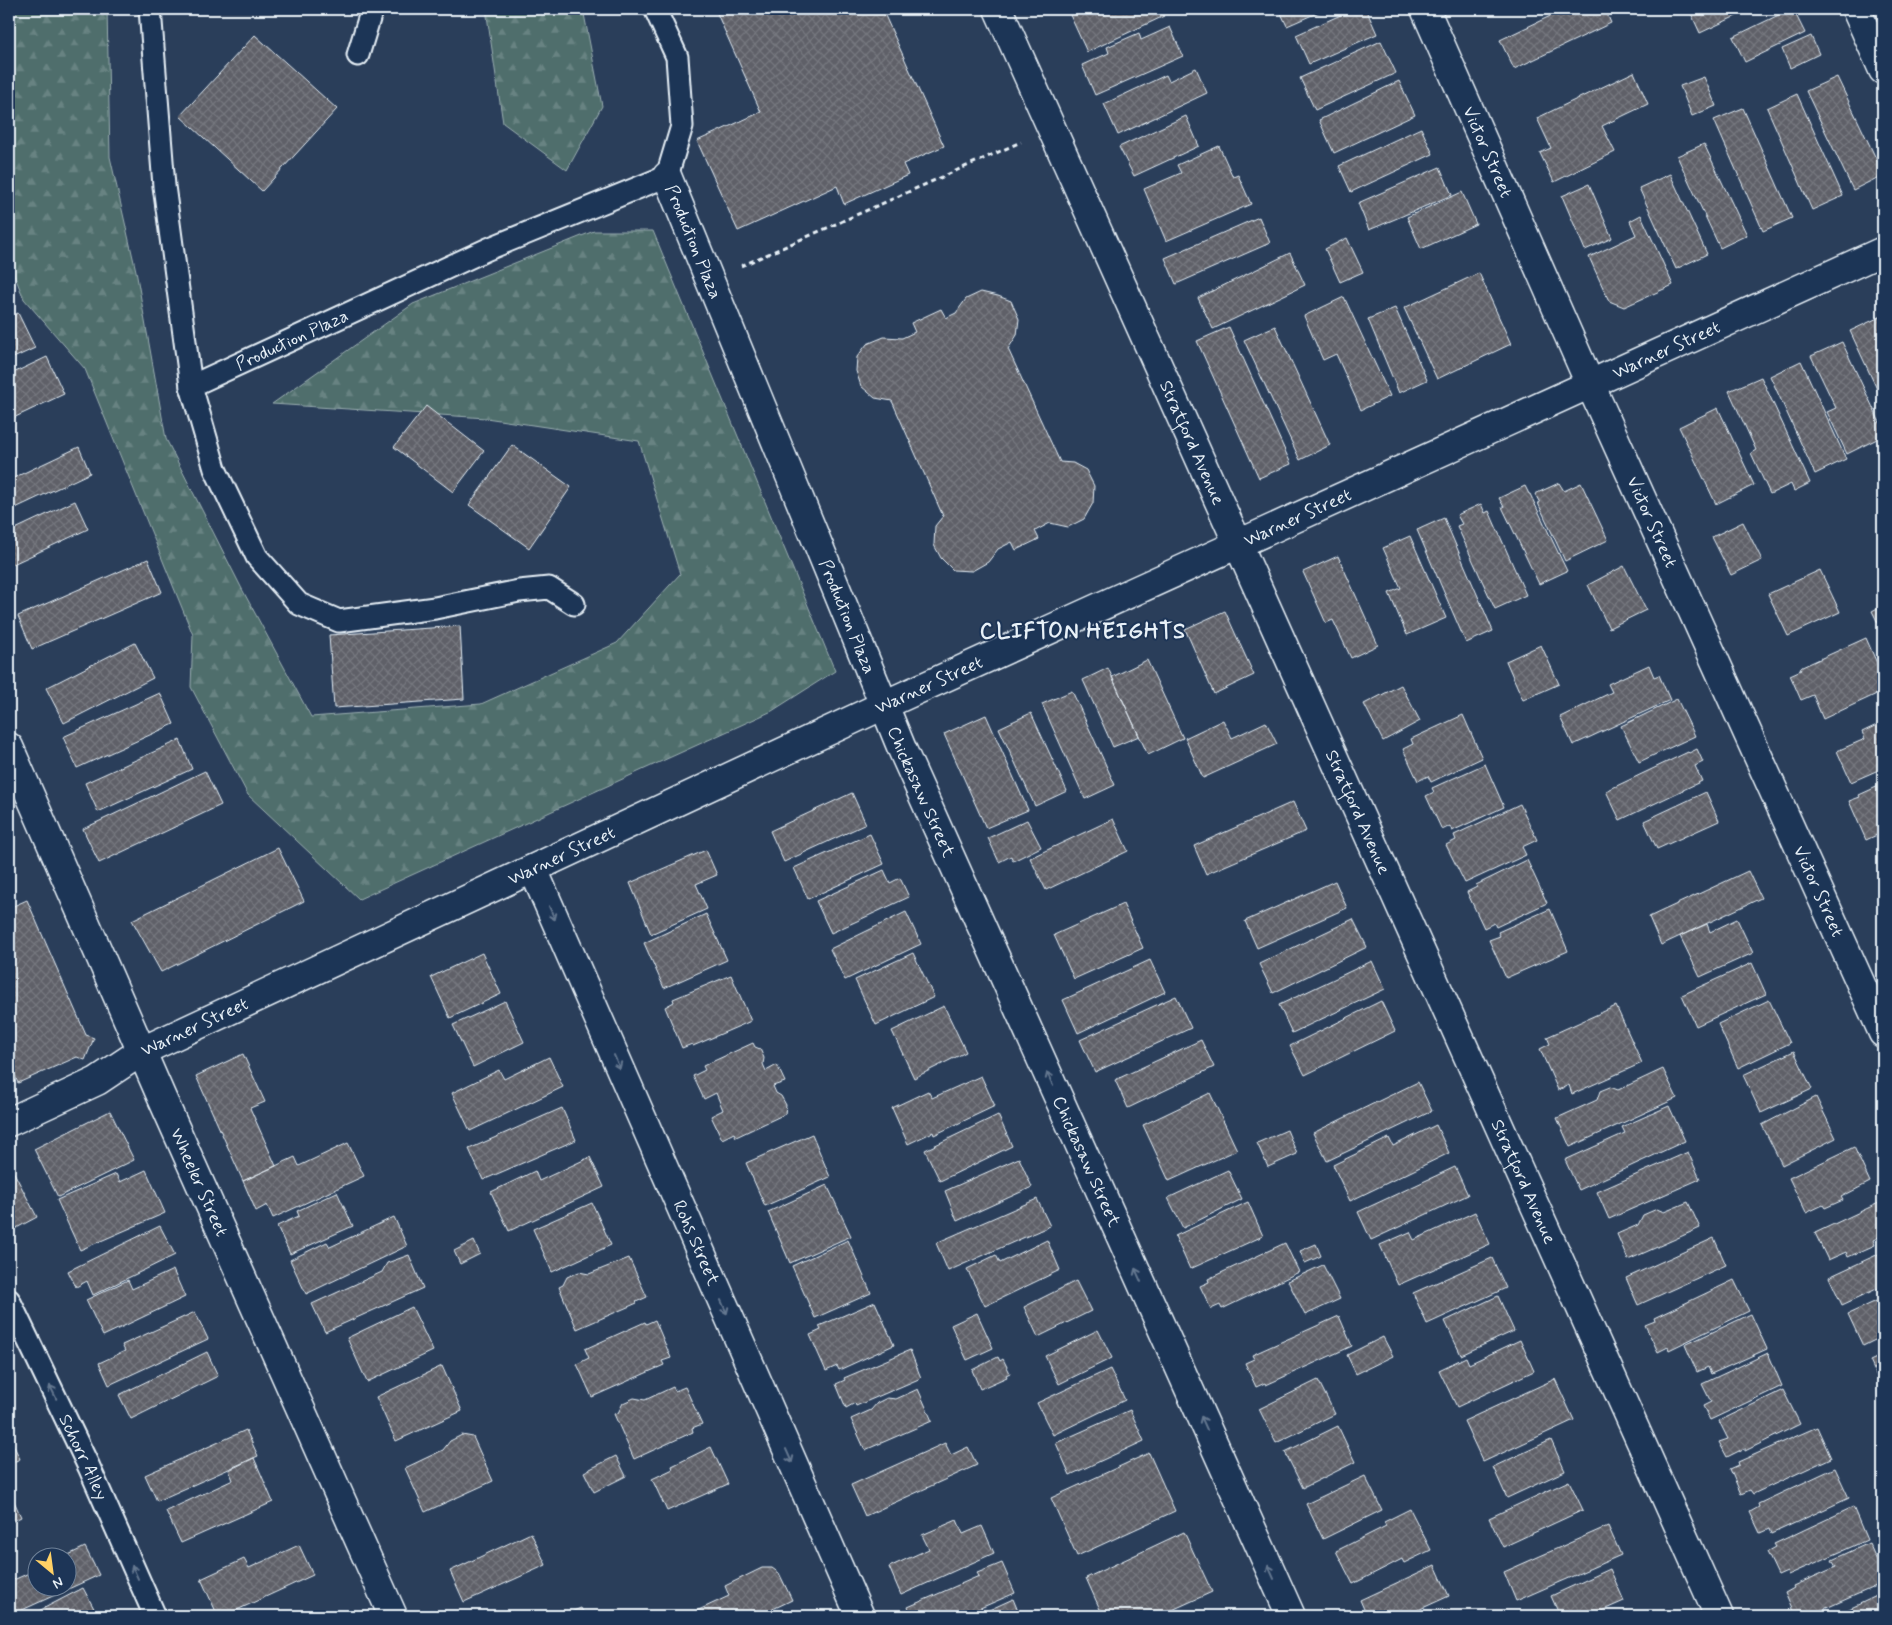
<svg xmlns="http://www.w3.org/2000/svg" width="1892" height="1625" font-family="Mynerve,sans-serif">
	<defs>
		<pattern id="forest-firs" width="22" height="20" patternUnits="userSpaceOnUse" patternTransform="scale(1.25)"><rect width="22" height="20" fill="#4f6e6c"/><path d="M5 1l3.5 6h-7zM16 11l3.5 6h-7z" fill="#688382"/></pattern>
		<pattern id="building-cross-hatch" width="8" height="8" patternUnits="userSpaceOnUse" patternTransform="scale(1.25)"><rect width="8" height="8" fill="#5e6068"/><path d="M0 0l8 8M0 8l8-8" fill="none" stroke="#75777e"/></pattern>
	</defs>
	<rect width="100%" height="100%" fill="#2a3e5a"/>
	<filter id="ink" filterUnits="userSpaceOnUse"><feTurbulence type="fractalNoise" baseFrequency=".02" numOctaves="2"/><feDisplacementMap in="SourceGraphic" scale="10" xChannelSelector="R" yChannelSelector="G"/><feConvolveMatrix kernelMatrix="1 2 1 2 8 2 1 2 1" color-interpolation-filters="sRGB"/></filter>
	<g filter="url(#ink)">
		<path fill="url(#forest-firs)" stroke="#9cb0b2" d="M9,9h98l3,148 26,114 30,168 77,152 68,126 170,-13 136,-61 63,-69 -41,-133 -153,-23 -214,-14 141,-100 181,-73h59l182,440 -63,40 -413,188 -111,-104 -57,-108 2,-52 -108,-266 -61,-70 -15,-37z
			M486,9h97l19,97 -35,64 -64,-47z"/>
		<path fill="url(#building-cross-hatch)" stroke="#e8f1f8" d="M715,9h167l62,137 -41,18 5,11 -64,29 -7,-18 -99,45 -41,-90 64,-29z
			M1084,9h77l3,7 -77,36 -17,-37z
			M1279,9h47l-39,17z
			M1354,9h12l11,25 -68,30 -13,-29z
			M1565,9h40l6,14 -97,46 -14,-29z
			M1689,9h62l-51,24z
			M1791,9h2l12,24 -60,29 -12,-25z
			M1170,27l13,29 -88,39 -13,-30 27,-12 -2,-6 32,-14 2,7z
			M255,35l82,74 -75,82 -82,-75z
			M1811,36l8,18 -29,14 -8,-19z
			M1381,41l15,32 -81,37 -15,-32z
			M1196,68l11,25 -89,42 -14,-31 62,-29 3,6z
			M1634,72l14,32 -46,22 13,26 -61,30 -14,-29 11,-5 -14,-30z
			M1704,77l12,29 -24,10 -12,-30z
			M1837,77l46,96v2l-30,15 -47,-99z
			M1399,81l16,34 -81,38 -15,-33z
			M1797,94l46,102 -31,14 -45,-102z
			M1743,108l49,110 -29,13 -49,-111z
			M1186,116l13,30 -65,30 -15,-29z
			M1421,128l12,26 -82,38 -12,-26z
			M1704,144l43,91 -27,13 -43,-92z
			M1219,146l14,31 5,-2 13,29 -85,37 -22,-52 37,-16 -4,-8z
			M1440,167l12,28 -83,35 -11,-27z
			M1670,174l37,80 -31,15 -37,-81z
			M1589,184l23,54 -27,12 -23,-54z
			M1462,192l14,32 -55,25 -14,-32z
			M1641,215l32,70 -49,22 -15,-6 -20,-44 47,-22 -6,-14z
			M1259,217l11,26 -94,41 -11,-26z
			M1347,238l16,34 -23,10 -15,-33z
			M1290,253l15,32 -92,44 -15,-31z
			M1479,273l32,71 -74,35 -33,-71z
			M981,292l17,4 13,5 8,18 -2,16 -9,14 52,113 13,1 13,7 8,16 -1,17 -9,16 -16,8 -18,-4 -15,8 4,8 -23,11 -4,-8 -14,7 -10,13 -16,9 -19,-1 -12,-12 -7,-13 1,-19 8,-10 -51,-115 -17,-3 -14,-12 -5,-15 1,-14 10,-13 17,-7 18,1 13,-6 -4,-9 30,-14 5,9 10,-5 10,-14z
			M1344,297l46,99 -29,14 -25,-56 -13,6 -19,-44z
			M1395,308l32,72 -28,13 -31,-74z
			M18,313l17,35 -26,12v-43z
			M1882,316l1,4v82l-33,-71z
			M1275,326l55,119 -30,15 -56,-120z
			M1229,327l62,137 -32,14 -62,-137z
			M1842,342l41,87v7l-36,18 -20,-42 9,-4 -25,-52z
			M47,357l17,37 -55,26v-45z
			M1801,361l45,98 -31,15 -45,-98z
			M1761,377l49,106 -16,8 -3,-7 -21,10 -19,-41 5,-3 -27,-59z
			M426,406l58,45 -31,41 -59,-45z
			M1718,408l36,77 -38,19 -37,-77z
			M512,445l59,42 -42,61 -60,-43z
			M79,447l11,26 -81,38v-31z
			M1559,483l5,8 17,-8 27,57 -43,21 -27,-58h2l-5,-9z
			M1525,486l4,8h1l37,77 -28,13 -37,-77h2l-5,-9z
			M75,501l13,28 -77,36 -2,-4v-29z
			M1481,504l4,9 4,-2 37,84 -31,14 -38,-83 5,-2 -5,-9z
			M1444,518l49,113 -27,12 -49,-113z
			M1743,522l19,38 -31,15 -19,-38z
			M1410,536l36,82 -39,17 -18,-42 12,-5 -18,-40z
			M1338,556l40,89 -27,13 -18,-38 -7,3 -23,-51z
			M148,559l14,33 -130,57 -14,-33z
			M1624,566l22,44 -37,18 -21,-43z
			M1820,570l20,42 -52,24 -20,-42z
			M1883,605v28l-11,-22z
			M1225,611l29,64 -40,19 -29,-65z
			M460,626l4,73 -130,9 -5,-73z
			M1866,638l17,39v14l-60,28 -10,-24 -12,5 -11,-25 11,-5 -1,-2z
			M135,643l18,35 -89,45 -18,-35z
			M1541,645l18,39 -36,16 -17,-39z
			M1147,660l36,78 -35,17 -36,-78z
			M1649,665l5,12 5,-2 11,25 -97,45 -13,-28 52,-25 -4,-8z
			M1108,668l31,68 -26,11 -30,-67z
			M1401,685l19,36 -37,20 -19,-37z
			M1072,691l43,94 -30,14 -43,-95z
			M160,693l14,31 -97,44 -14,-31z
			M1677,699l18,37 -56,26 -18,-36z
			M1031,713l36,78 -32,15 -36,-78z
			M986,715l42,95 -42,18 -42,-94z
			M1463,715l19,43 -51,24 -3,-6 -10,5 -15,-32 10,-5 -2,-5z
			M1223,720l9,18 34,-16 11,22 -74,34 -18,-40z
			M1883,722v46l-32,14 -14,-31 28,-12 -3,-7z
			M180,740l12,29 -94,43 -13,-29z
			M1697,749l6,13 -8,4 7,15 -82,39 -14,-29 82,-39 1,1z
			M1485,764l19,43 -52,24 -2,-5 -8,4 -16,-34 8,-4 -2,-4z
			M205,771l16,34 -122,58 -16,-34z
			M1883,784v51l-6,3v-3l-11,5 -17,-39 11,-4 -1,-2z
			M1706,792l13,29 -62,28 -13,-28z
			M852,793l14,31 -82,38 -14,-31z
			M1293,802l13,29 -100,43 -12,-28z
			M1520,804l17,36 -15,7 4,8 -61,28 -19,-38 10,-5 -2,-5z
			M1113,819l15,32 -82,39 -16,-32z
			M1027,820l14,27 -28,14 -2,-5 -12,6 -11,-24z
			M870,834l14,30 -76,35 -14,-31z
			M9,842l5,13 -5,2z
			M278,848l26,53 -143,71 -29,-52z
			M706,850l11,25 -21,9 11,25 -56,25 -21,-51z
			M1527,860l20,43 -51,24 -2,-4 -10,5 -17,-36 10,-5 -1,-2z
			M884,870l6,13 10,-5 9,19 -78,36 -15,-32z
			M1748,871l13,27 -100,47 -12,-28z
			M1335,881l12,27 -90,40 -12,-27z
			M27,900l59,135 8,3 -9,22 -8,-3 -59,26 -9,-20v-155z
			M1123,904l20,44 -69,31 -20,-44z
			M1550,909l18,42 -62,27 -17,-38 11,-4 -2,-4z
			M906,912l15,32 -76,36 -15,-31z
			M706,914l21,46 -63,28 -20,-45z
			M1353,919l14,28 -94,46 -14,-29z
			M1737,919l16,34 -53,24 -20,-41 27,-12 3,8z
			M482,953l19,41 -51,24 -19,-41z
			M913,953l21,44 -58,28 -21,-45z
			M1150,960l15,32 -87,41 -15,-33z
			M1372,961l13,28 -93,44 -13,-28z
			M1752,963l14,31 -70,32 -14,-31z
			M731,975l20,46 -58,25 -1,-2 -10,4 -17,-41 9,-5 -1,-3z
			M1176,996l15,32 -96,44 -15,-32z
			M1769,1000l21,43 -52,25 -20,-44z
			M505,1001l19,41 -51,25 -20,-42z
			M1381,1001l14,30 -90,44 -15,-29z
			M944,1006l22,46 -52,26 -22,-47z
			M1616,1006l26,57 -70,31 -3,-9 -11,5 -18,-41 10,-5 -3,-7z
			M1201,1040l13,27 -86,41 -13,-28z
			M753,1043l2,4 5,2 4,9 -1,6 3,7 11,-6 8,17 -12,4 3,7 5,3 5,9 -1,9 -49,23 -2,-4 -12,6 -11,-23 12,-6 -7,-17 -12,6 -11,-23 12,-6 -2,-4z
			M1794,1051l18,38 -51,24 -18,-38z
			M243,1054l22,48 -15,6 26,58 -33,15 -47,-105z
			M549,1057l14,30 -93,44 -18,-38 47,-23 5,9z
			M1663,1069l14,29 -107,49 -13,-29 40,-18 3,-9 10,-4 8,3z
			M981,1076l14,30 -61,29 -1,-3 -25,12 -16,-36 36,-17 4,7z
			M1418,1082l14,29 -105,50 -14,-28z
			M1210,1093l27,57 -68,31 -26,-56z
			M1816,1097l20,41 -54,27 -20,-40z
			M1669,1106l16,35 -106,49 -14,-30 60,-27 -3,-6z
			M562,1108l14,32 -93,40 -14,-31z
			M110,1111l24,49 -76,37 -24,-48z
			M998,1115l14,31 -72,35 -15,-31z
			M1436,1125l13,28 -99,48 -17,-36 56,-27 4,8z
			M1287,1130l10,24 -29,13 -11,-24z
			M812,1134l18,43 -65,29 -19,-43z
			M348,1143l16,33 -91,42 -6,-13 -11,6 -13,-30 52,-24 4,9z
			M1854,1147l16,35 -29,15 2,3 -18,8 -2,-3 -17,8 -17,-35z
			M1688,1152l12,27 -91,40 -12,-27z
			M590,1157l14,30 -95,44 -18,-39 44,-21 4,10z
			M1019,1158l13,29 -75,34 -12,-30z
			M9,1163l28,54 -28,15z
			M1455,1167l13,28 -97,45 -13,-28z
			M146,1170l19,43 -85,37 -23,-50 59,-26 4,8z
			M1228,1170l14,29 -59,29 -15,-30z
			M827,1185l24,51 -61,27 -22,-51z
			M337,1192l16,34 -63,28 -13,-28 22,-10 -2,-5z
			M1037,1199l13,27 -102,45 -12,-28z
			M1883,1201v34l-10,5 2,5 -27,12 -2,-5 -18,8 -13,-27z
			M1248,1202l15,34 -73,33 -15,-33z
			M1688,1202l12,26 -72,32 -11,-26 21,-9 5,-10 14,-6 7,3z
			M592,1203l19,42 -59,27 -19,-43z
			M1475,1212l15,32 -92,41 -18,-40 30,-13 4,8z
			M394,1217l13,29 -101,48 -16,-34 37,-18 3,5z
			M160,1226l15,29 -82,40 -6,-14 -11,6 -8,-16z
			M1714,1238l12,27 -88,40 -12,-27z
			M848,1240l23,53 -56,25 -23,-52z
			M1047,1240l13,30 -75,36 -18,-37 29,-14 4,8z
			M474,1241l6,13 -20,10 -6,-13z
			M1285,1243l14,29 -77,37 -2,-4 -9,4 -11,-23 9,-4 -1,-3z
			M1316,1244l5,12 -16,7 -5,-12z
			M1883,1252v34l-41,19 -13,-28z
			M409,1255l14,33 -98,44 -13,-28 70,-32 5,-9z
			M629,1258l18,39 -11,5 1,1 -60,26 -18,-42 4,-2 4,-8 12,-5 10,2z
			M1492,1258l14,30 -79,36 -14,-31z
			M1323,1265l17,34 -35,16 -17,-34z
			M173,1270l12,27 -82,39 -17,-36 42,-20 4,9z
			M1734,1280l15,31 -80,39 -1,-3 -10,5 -13,-27 10,-4 -1,-3z
			M1076,1281l15,30 -53,26 -14,-30z
			M1498,1296l16,35 -53,24 -16,-34z
			M1883,1298v38l-20,10 -15,-32z
			M875,1302l19,43 -55,25 -2,-4 -11,5 -16,-36 11,-5 -2,-4z
			M412,1307l21,44 -66,31 -20,-44z
			M195,1312l13,27 -99,46 -10,-22 26,-12 -3,-6z
			M977,1313l16,35 -26,12 -16,-35z
			M1751,1314l16,35 -56,25 -3,-7 -11,5 -12,-27z
			M1339,1316l13,30 -86,39 -1,-2 -9,4 -11,-24 9,-4 -2,-4z
			M655,1320l16,38 -9,3 2,4 -72,32 -15,-33 12,-6 -4,-9 60,-27 1,2z
			M1098,1330l14,28 -53,26 -14,-28z
			M1383,1337l10,19 -37,18 -9,-19z
			M1520,1340l14,31 -77,36 -18,-37 27,-13 3,7z
			M910,1350l11,28 -65,28 -1,-3 -9,5 -10,-24 9,-4 -1,-2z
			M207,1352l11,24 -87,43 -12,-24z
			M1768,1353l14,33 -72,34 -7,-14 8,-4 -9,-18z
			M1883,1355v32l-1,1 -12,-27z
			M998,1357l2,4 3,-2 7,14 -4,2 1,2 -27,12 -8,-19z
			M442,1366l20,45 -66,30 -20,-44z
			M1110,1369l15,31 -72,35 -16,-32z
			M1555,1379l19,41 -91,42 -19,-41z
			M1318,1380l17,34 -59,29 -17,-34z
			M673,1387l2,4 10,-4 17,37 -10,4 1,4 -59,27 -20,-45 4,-1 5,-10 11,-5 11,2z
			M918,1389l14,32 -67,29 -14,-31 20,-9 6,-7 10,-5 9,1z
			M1783,1390l17,34 -55,27v-3l-18,9 -8,-15 9,-3 -9,-18z
			M1130,1410l14,31 -74,34 -14,-32z
			M1338,1426l17,36 -52,26 -18,-36z
			M1817,1427l14,31 -78,36 -3,-4 -9,4 -11,-25 9,-4 -1,-3z
			M246,1430l12,26 -101,45 -12,-26z
			M462,1435l11,2 20,44 -68,31 -20,-44 38,-18 7,-9z
			M9,1436l11,23 -11,5z
			M1551,1440l14,31 -58,27 -14,-31z
			M945,1443l6,12 17,-8 9,18 -112,51 -14,-31z
			M711,1447l17,37 -61,27 -15,-32 21,-10 -1,-3z
			M1149,1453l26,58 -98,45 -26,-58z
			M616,1456l10,20 -32,16 -10,-20z
			M254,1458l19,44 -92,41 -15,-32 67,-31 -4,-10z
			M1835,1468l14,30 -78,36 -2,-5 -9,4 -10,-21 9,-5 -1,-3z
			M1365,1476l17,34 -59,29 -17,-35z
			M1569,1481l14,29 -80,37 -14,-29z
			M9,1490l12,27 -12,6z
			M1853,1507l14,33 -79,35 -1,-4 -9,4 -11,-23 9,-5 -2,-3z
			M1410,1509l21,41 -27,13 -2,-4 -49,25 -17,-33 50,-25 -2,-4z
			M957,1520l6,14 19,-8 12,27 -93,42 -12,-28 40,-18 -7,-14z
			M1608,1526l13,29 -105,46 -12,-29z
			M1184,1532l28,60 -53,24h-56l-17,-38z
			M531,1533l15,32 -82,37 -14,-31z
			M1869,1543l14,31v9l-75,33 -2,-2 -11,2 -10,-23 9,-5 -1,-2 43,-19 -4,-7z
			M299,1545l14,30 -89,41h-6l-17,-37 43,-20 5,9z
			M85,1547l14,28 -90,41v-34l29,-13v19h30v-30h-6z
			M1002,1563l13,30 -53,23h-50l-4,-9 71,-31 -2,-3z
			M1435,1565l14,31 -44,20h-38l-7,-16z
			M762,1568h10l7,5 13,27 -34,16h-67l-1,-2 39,-18 -4,-10z
			M1610,1569l14,32 -34,15h-30l-9,-20z
			M83,1588l15,28h-69z
			M1883,1593v23h-49z
			M1013,1599l7,17h-44z
			M581,1608l4,8h-24z
			M1448,1609l4,7h-20z
			M1628,1611l2,5h-15z"/>
		<g fill="none" stroke-linecap="round" stroke-linejoin="round">
			<g stroke="#e8f1f8" stroke-width="25">
				<g id="service">
					<path d="M150,9l14,177 27,200 24,83 42,88 42,47 40,17 96,-13 84,-17 30,-3 25,16"/>
					<path d="M358,55l14,-46"/>
					<path id="s1" d="M191,386l297,-137 179,-73 15,-50 -5,-69 -22,-48"/>
					<path id="s2" d="M9,1300l80,167 66,149"/>
				</g>
			</g>
			<g stroke="#e8f1f8" stroke-width="31">
				<g id="minor">
					<path id="s3" d="M998,9l721,1607"/>
					<path id="s4" d="M1425,9l165,375 293,649"/>
					<path d="M1856,9l27,61"/>
					<path id="s5" d="M667,176l235,573 389,867"/>
					<path id="s6" d="M9,747l152,349 232,520"/>
					<path id="s7" d="M533,869l327,747"/>
				</g>
			</g>
			<g stroke="#e8f1f8" stroke-width="31">
				<g id="tertiary">
					<path id="s8" d="M9,1122l88,-41 45,-30 742,-346 999,-454"/>
				</g>
			</g>
			<path stroke="#e8f1f8" stroke-width="3" stroke-dasharray="5 4" stroke-linecap="butt" d="M741,266l280,-124"/>
			<use href="#service" stroke="#1d3557" stroke-width="21"/>
			<use href="#minor" stroke="#1d3557" stroke-width="28"/>
			<use href="#tertiary" stroke="#1d3557" stroke-width="28"/>
		</g>
		<defs><path id="oneway-shaft" d="M-6 0H5M1.5-3L5.5 0L1.5 3" fill="none" stroke-width="1.6" stroke-linecap="round" stroke-linejoin="round" transform="scale(1.25)"/></defs>
		<g stroke="#64778f">
			<use href="#oneway-shaft" transform="translate(552 913) rotate(66)"/>
			<use href="#oneway-shaft" transform="translate(617 1062) rotate(66)"/>
			<use href="#oneway-shaft" transform="translate(1050 1079) rotate(-114)"/>
			<use href="#oneway-shaft" transform="translate(1138 1275) rotate(-114)"/>
			<use href="#oneway-shaft" transform="translate(724 1307) rotate(66)"/>
			<use href="#oneway-shaft" transform="translate(53 1392) rotate(-116)"/>
			<use href="#oneway-shaft" transform="translate(1204 1423) rotate(-114)"/>
			<use href="#oneway-shaft" transform="translate(789 1456) rotate(66)"/>
			<use href="#oneway-shaft" transform="translate(135 1572) rotate(-114)"/>
			<use href="#oneway-shaft" transform="translate(1271 1572) rotate(-114)"/>
		</g>
	</g>
	<g text-anchor="middle" stroke-width="4" stroke-linejoin="round" paint-order="stroke">
		<g font-size="18" fill="#e8f1f8" stroke="#1d3557">
			<text dy="6" stroke="none"><textPath href="#s4" startOffset="156">Victor Street</textPath></text>
			<text dy="6" stroke="none"><textPath href="#s5" startOffset="71">Production Plaza</textPath></text>
			<text dy="6" stroke="none"><textPath href="#s1" startOffset="111">Production Plaza</textPath></text>
			<text dy="6" stroke="none"><textPath href="#s8" startOffset="1829">Warner Street</textPath></text>
			<text dy="6" stroke="none"><textPath href="#s3" startOffset="475">Stratford Avenue</textPath></text>
			<text dy="6" stroke="none"><textPath href="#s8" startOffset="1424">Warner Street</textPath></text>
			<text dy="6" stroke="none"><textPath href="#s4" startOffset="561">Victor Street</textPath></text>
			<text dy="6" stroke="none"><textPath href="#s5" startOffset="476">Production Plaza</textPath></text>
			<text dy="6" stroke="none"><textPath href="#s8" startOffset="1019">Warner Street</textPath></text>
			<text dy="6" stroke="none"><textPath href="#s5" startOffset="666">Chickasaw Street</textPath></text>
			<text dy="6" stroke="none"><textPath href="#s3" startOffset="880">Stratford Avenue</textPath></text>
			<text dy="6" stroke="none"><textPath href="#s8" startOffset="614">Warner Street</textPath></text>
			<text dy="6" stroke="none"><textPath href="#s4" startOffset="966">Victor Street</textPath></text>
			<text dy="6" stroke="none"><textPath href="#s8" startOffset="209">Warner Street</textPath></text>
			<text dy="6" stroke="none"><textPath href="#s5" startOffset="1071">Chickasaw Street</textPath></text>
			<text dy="6" stroke="none"><textPath href="#s6" startOffset="475">Wheeler Street</textPath></text>
			<text dy="6" stroke="none"><textPath href="#s3" startOffset="1285">Stratford Avenue</textPath></text>
			<text dy="6" stroke="none"><textPath href="#s7" startOffset="408">Rohs Street</textPath></text>
			<text dy="6" stroke="none"><textPath href="#s2" startOffset="174">Schorr Alley</textPath></text>
		</g>
		<g font-size="22" font-weight="bold" letter-spacing="1" fill="#e8f1f8" stroke="#1d3557">
			<text x="1083" y="638">CLIFTON HEIGHTS</text>
		</g>
	</g>
	<rect width="1892" height="1625" fill="none" stroke="#1d3557" stroke-width="30"/>
	<rect x="15" y="15" width="1862" height="1595" fill="none" stroke="#e8f1f8" stroke-width="2" filter="url(#ink)"/>
	<g transform="translate(52 1572) rotate(151)"><circle r="24" fill="#1d3557" stroke="#6e8097"/>
	<path d="M0-4L9 19L0 12L-9 19Z" fill="#ffd166"/>
	<text y="-8" font-size="14" font-weight="bold" text-anchor="middle" fill="#e8f1f8">N</text>
	</g>
</svg>
